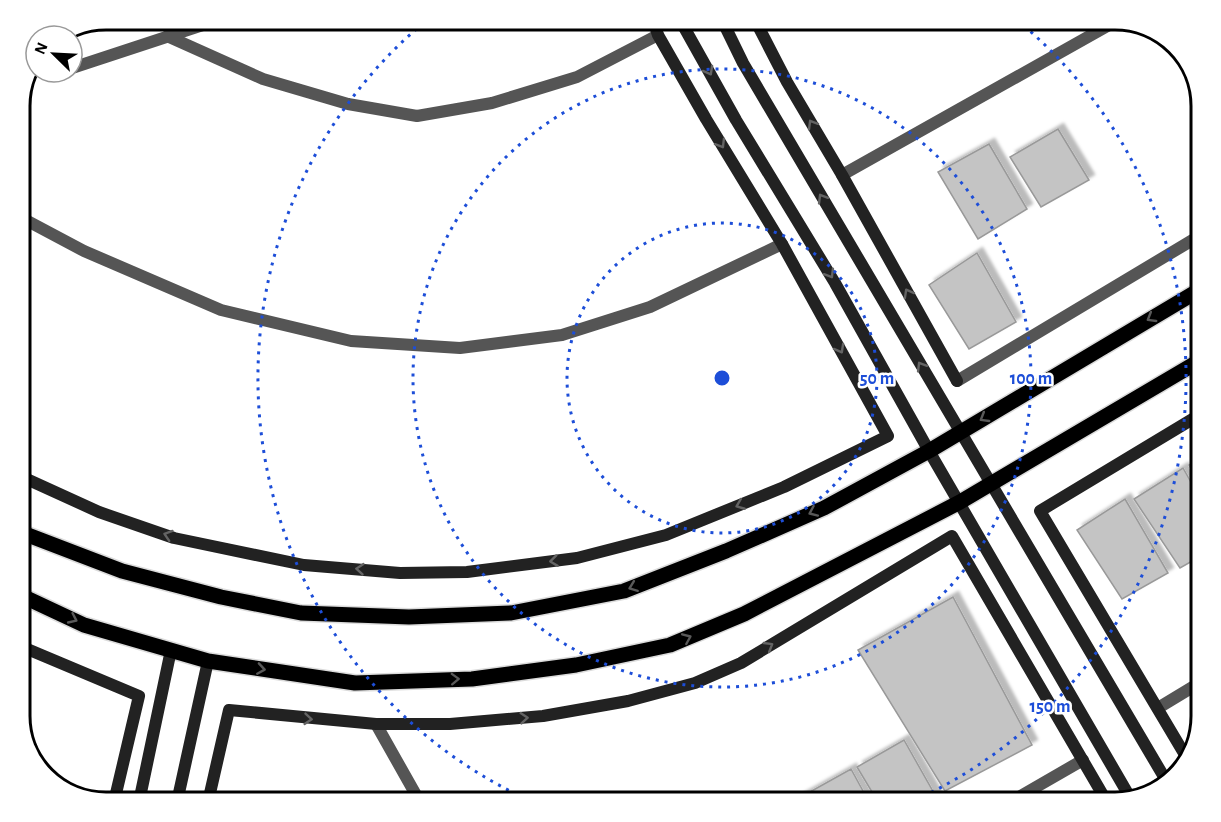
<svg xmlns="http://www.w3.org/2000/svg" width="1221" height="822" font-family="'Alegreya Sans',sans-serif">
	<defs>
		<filter id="shadow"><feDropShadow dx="5.5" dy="-5.5" stdDeviation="1.5" flood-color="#0004"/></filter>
	</defs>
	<rect width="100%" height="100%" fill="#fff"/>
	<path fill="#c4c4c4" stroke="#999" stroke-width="1.5" filter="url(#shadow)" d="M1058,129l31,51 -48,27 -31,-50z
		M989,144l38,65 -49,30 -40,-67z
		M977,253l39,69 -47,27 -40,-64z
		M1201,457v31l-12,-23z
		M1183,468l18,32v56l-21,12 -46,-69z
		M1125,499l43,74 -46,26 -45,-69z
		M953,597l79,148 -87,46 -87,-141z
		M904,740l35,62h-61l-21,-35z
		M851,769l18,33h-67l-3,-4z"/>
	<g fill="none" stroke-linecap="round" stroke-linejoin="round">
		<g stroke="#dbdbdb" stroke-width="18">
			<path id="primary" d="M20,532l102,39 99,26 80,16 108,4 102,-4 113,-22 102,-40 98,-43 105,-57 272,-162
				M20,595l64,30 124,36 147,22 117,-4 104,-14 94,-20 74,-31 216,-112 241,-142"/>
		</g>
		<path stroke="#555" stroke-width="12" d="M167,36l96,43 85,25 69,12 75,-13 85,-26 81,-42
			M72,68l146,-48
			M842,175l276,-155
			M20,217l64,34 137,59 130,31 109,7 102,-13 88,-28 132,-63
			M1158,708l43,-26
			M376,724l44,78
			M1010,802l73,-42"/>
		<path stroke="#555" stroke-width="12" d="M957,381l244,-146"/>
		<path stroke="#222" stroke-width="12" d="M680,20l56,100 99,163 94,168 202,348
			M722,20l21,43 424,719
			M755,20l32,62 55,93 115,206
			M20,476l79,36 75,26 130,27 96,8 67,-1 110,-14 89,-23 118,-48 104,-51 -106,-192 -76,-125 -48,-84 -5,-15
			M20,646l119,50 -25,106
			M1188,760l-148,-249 161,-97
			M139,802l32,-152
			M177,802l31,-141
			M208,802l21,-92 147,14h74l93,-8 85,-15 67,-18 46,-20 211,-127 155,266"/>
		<use href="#primary" stroke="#000" stroke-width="15"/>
	</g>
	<defs><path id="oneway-chevron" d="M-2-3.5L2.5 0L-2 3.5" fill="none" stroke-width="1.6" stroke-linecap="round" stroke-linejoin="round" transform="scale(1.5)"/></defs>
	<g stroke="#646464">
		<use href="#oneway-chevron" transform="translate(709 71) rotate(61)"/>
		<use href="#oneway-chevron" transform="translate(812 124) rotate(-121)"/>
		<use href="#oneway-chevron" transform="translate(721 144) rotate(59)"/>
		<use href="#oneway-chevron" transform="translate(822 198) rotate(-121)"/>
		<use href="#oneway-chevron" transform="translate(830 274) rotate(59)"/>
		<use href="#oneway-chevron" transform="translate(908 293) rotate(-119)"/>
		<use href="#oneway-chevron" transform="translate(840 349) rotate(61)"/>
		<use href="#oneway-chevron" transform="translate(921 366) rotate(-121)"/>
		<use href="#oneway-chevron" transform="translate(740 505) rotate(158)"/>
		<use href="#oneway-chevron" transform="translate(168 535) rotate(-162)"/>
		<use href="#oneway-chevron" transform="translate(554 561) rotate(173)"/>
		<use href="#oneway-chevron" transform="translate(360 569) rotate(-175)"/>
		<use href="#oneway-chevron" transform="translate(769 646) rotate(-31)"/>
		<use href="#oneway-chevron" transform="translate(524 718) rotate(-5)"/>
		<use href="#oneway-chevron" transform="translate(308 719) rotate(5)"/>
	</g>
	<g stroke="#595959">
		<use href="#oneway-chevron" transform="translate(1151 318) rotate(149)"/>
		<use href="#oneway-chevron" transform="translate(984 418) rotate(149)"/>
		<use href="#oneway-chevron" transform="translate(813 512) rotate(156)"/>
		<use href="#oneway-chevron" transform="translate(633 587) rotate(159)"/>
		<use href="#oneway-chevron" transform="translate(73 619) rotate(25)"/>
		<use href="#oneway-chevron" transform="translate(687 638) rotate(-23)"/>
		<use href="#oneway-chevron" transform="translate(261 669) rotate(9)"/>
		<use href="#oneway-chevron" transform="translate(455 679) rotate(-2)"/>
	</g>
	<g fill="none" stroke="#1d4ed8" stroke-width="3" stroke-dasharray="3 6">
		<circle cx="722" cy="378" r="155"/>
		<circle cx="722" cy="378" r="309"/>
		<path d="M533 802A464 464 0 0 1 427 20M1017 20A464 464 0 0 1 911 802"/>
	</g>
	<path d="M0 0H1221V822H0ZM106 30H1115A76 76 0 0 1 1191 106V716A76 76 0 0 1 1115 792H106A76 76 0 0 1 30 716V106A76 76 0 0 1 106 30Z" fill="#fff" fill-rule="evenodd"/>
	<path fill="none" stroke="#000" stroke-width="3" d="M106 30H1115A76 76 0 0 1 1191 106V716A76 76 0 0 1 1115 792H106A76 76 0 0 1 30 716V106A76 76 0 0 1 106 30Z"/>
	<circle cx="722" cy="378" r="9" fill="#1d4ed8" stroke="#fff" stroke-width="3"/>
	<g font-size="18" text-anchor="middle" font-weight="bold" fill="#1d4ed8" stroke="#fff" stroke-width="5" stroke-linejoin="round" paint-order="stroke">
		<text x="877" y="384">50 m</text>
		<text x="1031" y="384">100 m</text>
		<text x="1050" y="712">150 m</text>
	</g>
	<g transform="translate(54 54) rotate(294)"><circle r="28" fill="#ffffff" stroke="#999999" stroke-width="1.5"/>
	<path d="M0-4.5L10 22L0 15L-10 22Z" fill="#000000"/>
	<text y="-9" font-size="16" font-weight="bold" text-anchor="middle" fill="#000000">N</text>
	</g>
</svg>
